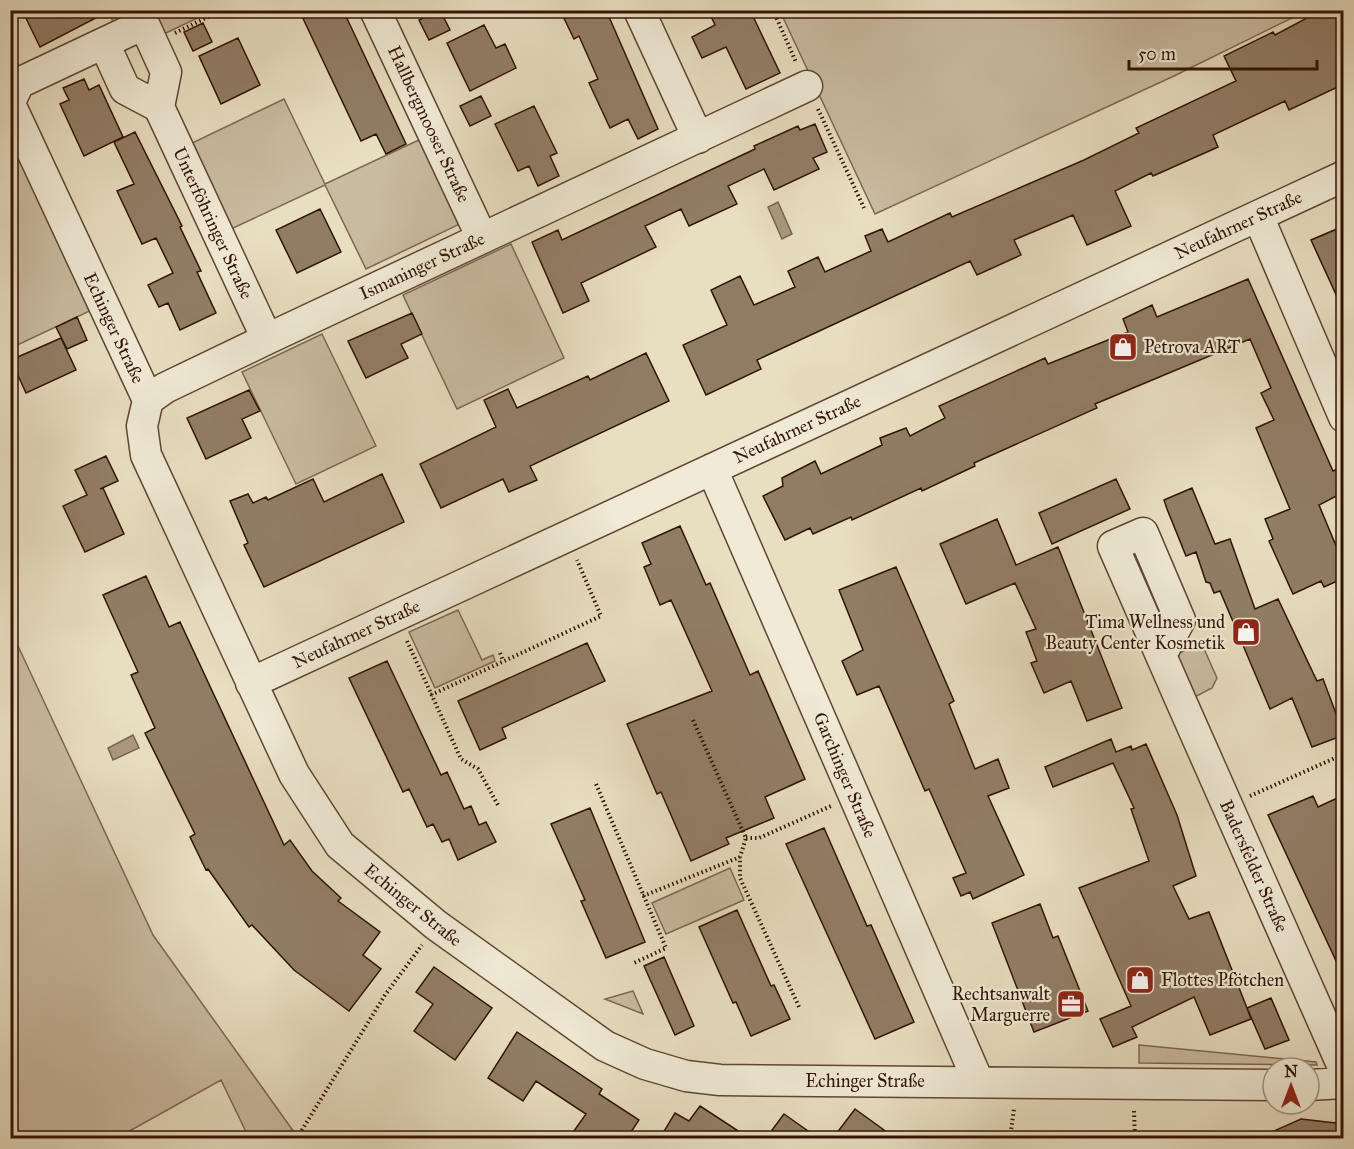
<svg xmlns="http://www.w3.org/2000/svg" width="1354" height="1149" font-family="'IM FELL Great Primer',serif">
	<rect width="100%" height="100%" fill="#e8dec0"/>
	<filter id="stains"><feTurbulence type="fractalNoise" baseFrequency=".00333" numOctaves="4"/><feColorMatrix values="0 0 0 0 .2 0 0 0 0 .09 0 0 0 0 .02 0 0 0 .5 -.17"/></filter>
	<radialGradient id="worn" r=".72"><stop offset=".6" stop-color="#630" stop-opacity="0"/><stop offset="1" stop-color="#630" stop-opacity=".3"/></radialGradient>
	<path fill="#c9bba0" stroke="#7e6752" stroke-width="1.5" d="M108,11h104l-48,23 -47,-4z
		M780,11h526l-132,65 -299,138z
		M284,99l41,85 98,-46 41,84 -98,47 -41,-84 -94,44 -41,-85z
		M10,131l84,178 -83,39h-1z
		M511,244l53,114 -107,51 -54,-114z
		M322,334l54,112 -80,38 -54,-112z
		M458,610l24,50 11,-5 2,6 -60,27 -26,-56z
		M11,631l142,304 141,197 -4,6h-41l-28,-58 -104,58 -106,-1z
		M1201,642l16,36 -5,10 -19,10 -15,-40 2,-5z
		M730,868l14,32 -78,34 -14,-31z
		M633,991l10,23 -38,-15z
		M1139,1045l177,17 1,3 -178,-2z"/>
	<path fill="#aa9980" stroke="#7a634e" stroke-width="1.5" d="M778,202l14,32 -10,5 -14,-32z
		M133,735l6,13 -26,12 -5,-12z"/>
	<path fill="#917d66" stroke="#321304" stroke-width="1.5" d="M22,10h89l-71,37z
		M299,10h44l63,134 -20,10 -10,-20 -15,7z
		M440,10l10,20 -21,10 -10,-20z
		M560,10h46l52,119 -20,10 -10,-20 -18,9 -21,-45 9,-4 -19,-43 -5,3z
		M708,10h42l30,63 -34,16 -20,-42 -24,11 -10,-21 23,-12z
		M1322,10h22v74l-55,26 -4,-9 -72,34 5,12 -65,29 -2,-3 -36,18 16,35 -44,19 -14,-30 -59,25 7,15 -44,20 -7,-14 -213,99 4,9 -55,26 -23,-50 44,-20 -16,-35 29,-14 14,29 41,-18 -7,-16 30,-14 7,15 46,-21 -6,-15 17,-7 6,13 62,-29 2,4 132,-57 55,-27 -3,-5 100,-47 -12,-25 49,-24 2,3z
		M203,23l9,19 -19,9 -9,-19z
		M484,25l12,23 9,-4 11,24 -46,23 -23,-48z
		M238,38l22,47 -39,19 -22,-48z
		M84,79l5,11 10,-5 24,52 -39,19 -24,-52 9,-4 -6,-12z
		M481,96l10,20 -21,10 -10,-20z
		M534,106l23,47 -7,3 9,20 -21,10 -9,-20 -11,5 -23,-47z
		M815,124l12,28 -14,6 6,11 -45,21 -10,-21 -36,17 9,18 -48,22 -8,-17 -36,17 11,21 -75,36 8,18 -26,12 -31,-71 26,-12 4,10 193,-91 -1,-3 44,-20 2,4z
		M135,132l47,94 -2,1 21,44 -4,1 19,41 -36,17 -12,-27 -9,4 -11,-22 25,-12 -17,-35 -14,6 -25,-53 17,-7 -20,-42z
		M320,209l21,43 -44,21 -21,-43z
		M1344,226v86l-33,-72z
		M1248,279l85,192 11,-5v26l-25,13 25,60v13l-20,9 -3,-6 -28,13 -24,-53 4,-2 -8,-20 25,-10 -34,-81 18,-8 -13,-27 10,-5 -21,-49 -155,65 2,4 -123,55 1,3 -53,25 -1,-3 -69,32 -1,-3 -38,17 -3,-6 -25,12 -22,-44 20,-10 -1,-8 33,-17 6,13 61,-29 -2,-7 26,-10 4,8 35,-18 -6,-12 106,-48 3,6 80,-32 -5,-13 29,-14 5,12z
		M412,313l10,21 -21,10 7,14 -42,20 -18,-37z
		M77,317l10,23 -20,9 -11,-22z
		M61,338l15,32 -50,23 -15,-33z
		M646,353l23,48 -139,65 7,14 -28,12 -6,-13 -62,29 -21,-44 76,-37 -12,-27 24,-11 9,19 71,-32 2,4z
		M249,390l11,21 -18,8 9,19 -45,21 -19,-41z
		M106,456l12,25 -18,8 3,-1 21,46 -39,18 -22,-46 24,-11 -12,-25z
		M382,474l22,48 -140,65 -20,-42 4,-2 -18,-42 18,-7 5,9 13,-6 2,3 45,-21 11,23z
		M1116,479l14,30 -78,35 -13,-31z
		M1192,488l23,56 15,-5 25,70 23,-10 39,82 6,-2 21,56 -32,12 -20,-49 -22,11 -50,-118 -6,2 -4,-10 -4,-1 -10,-30 -10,4 -19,-47 -3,-9z
		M997,519l19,46 42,-18 64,161 -35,13 -16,-40 -27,12 -13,-30 6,-2 -11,-29 10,-3 -21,-46 -49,21 -26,-60z
		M680,526l26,59 4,-2 40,92 8,-4 47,108 -40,18 9,21 -48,20 3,6 -38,17 -30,-69 -4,2 -30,-70 85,-33 -41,-91 -11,5 -16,-38 7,-3 -9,-21z
		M896,567l58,134 -5,3 26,65 23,-10 11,29 -21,8 36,79 -51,24 -3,-7 -9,4 -8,-18 13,-5 -37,-84 -4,2 -46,-105 -22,9 -15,-34 21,-11 -24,-60z
		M146,576l23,51 11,-5 104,223 6,-5 22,31 29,27 -3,3 42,31 -17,23 18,14 -32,42 -55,-41 -42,-45 -3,2 -41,-58 -2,1 -16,-33 5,-3 -50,-101 10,-5 -24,-53 7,-3 -35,-77z
		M587,643l18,38 -103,47 4,10 -26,12 -22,-49z
		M387,661l54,114 6,-3 17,37 7,-3 8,19 7,-3 10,20 -38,18 -9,-21 -7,3 -9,-18 -6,3 -18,-38 -6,3 -54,-114z
		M1111,739l5,13 15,-6 1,4 14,-6 31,71 19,61 -23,10 16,33 20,-7 38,96 24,-10 18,42 -24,9 -18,-41 4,11 -41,16 -16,-38 -62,30 5,10 -24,10 -13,-28 31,-13 -52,-118 70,-27 -18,-52 3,-1 -21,-45 -60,24 -8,-20z
		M1344,795v183l-76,-163 45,-19 5,11z
		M590,808l55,134 -39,16 -25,-57 4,-1 -34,-76z
		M824,828l43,98 4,-1 43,97 -39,17 -89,-195z
		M1040,904l13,34 5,-2 30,75 -54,21 -42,-109z
		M737,910l34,76 3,-1 16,34 -39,17 -15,-34 -3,1 -34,-76z
		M664,957l30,69 -19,9 -31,-69z
		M434,967l58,41 -37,52 -41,-29 19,-27 -17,-12z
		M517,1032l85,57 -3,5 40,26 -12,18h-58l17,-24 -50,-33 -13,20 -35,-23z
		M700,1106l49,32h-89l15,-25 14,8z
		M855,1109l40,29h-62z
		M784,1114l34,24h-34l-12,-8z
		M1301,1119l43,5v14h-86z"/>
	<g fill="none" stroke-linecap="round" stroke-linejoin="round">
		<g stroke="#604633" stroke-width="33">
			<path id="street" d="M375,10l107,228
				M639,10l59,128
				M104,43l21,46 34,18
				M10,102l9,-19 125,-59 22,48 -7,35 108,232
				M10,104l138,296 -6,26 4,29 148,319 46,71 96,80 169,121 40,18 41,12 34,4 553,5
				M1258,216l86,201
				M148,400l17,-12 102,-49 540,-253
				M712,469l266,612
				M1161,655l19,-35 -37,-87 -30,13c76,174 153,348 230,521l1,10
				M251,683l1093,-507
				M1309,1085l35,-2"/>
		</g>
		<path stroke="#321304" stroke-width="4" stroke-dasharray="1.5 3" stroke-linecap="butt" d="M773,10l23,52
			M175,33l47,-23
			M818,109l46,99
			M407,641l54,118 17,10 20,36
			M500,653l3,8
			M431,695l170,-79 -24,-56
			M693,720l53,118 -6,19v21l60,131
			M596,784l70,164 -32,15
			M1250,796l94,-42
			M746,838h13l72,-32
			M643,896l97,-39
			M1134,1111l1,27
			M297,1138l88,-143 37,-50
			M1010,1138l4,-29"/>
		<use href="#street" stroke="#f0ead6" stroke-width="30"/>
	</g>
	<defs>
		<g id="shop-square" transform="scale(1.5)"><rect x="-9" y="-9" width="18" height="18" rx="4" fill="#8f2418" stroke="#f0ead6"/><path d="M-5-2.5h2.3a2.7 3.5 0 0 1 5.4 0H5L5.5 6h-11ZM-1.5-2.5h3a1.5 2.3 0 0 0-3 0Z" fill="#fff"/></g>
		<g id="office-square" transform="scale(1.5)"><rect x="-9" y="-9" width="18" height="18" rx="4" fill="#8f2418" stroke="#f0ead6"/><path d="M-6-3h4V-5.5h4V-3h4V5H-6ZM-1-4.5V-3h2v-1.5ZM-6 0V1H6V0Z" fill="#fff"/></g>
	</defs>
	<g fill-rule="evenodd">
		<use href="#shop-square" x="1123" y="347"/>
		<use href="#shop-square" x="1246" y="632"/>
		<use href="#shop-square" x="1140" y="980"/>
		<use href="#office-square" x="1071" y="1004"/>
	</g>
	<g text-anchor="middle" stroke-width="4.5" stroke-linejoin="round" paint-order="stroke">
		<g font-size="18" fill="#321304" stroke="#f0ead6">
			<text transform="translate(429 124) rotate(65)" y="6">Hallbergmooser Straße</text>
			<text transform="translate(213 223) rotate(65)" y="6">Unterföhringer Straße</text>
			<text transform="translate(1238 225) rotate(-25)" y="6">Neufahrner Straße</text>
			<text transform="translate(422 266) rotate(-25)" y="6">Ismaninger Straße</text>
			<text transform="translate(114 328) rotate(65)" y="6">Echinger Straße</text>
			<text transform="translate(797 429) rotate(-25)" y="6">Neufahrner Straße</text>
			<text transform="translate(356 634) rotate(-25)" y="6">Neufahrner Straße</text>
			<text transform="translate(845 775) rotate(67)" y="6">Garchinger Straße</text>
			<text transform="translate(1254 866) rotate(66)" y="6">Badersfelder Straße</text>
			<text transform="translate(413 905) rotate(39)" y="6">Echinger Straße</text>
			<text x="865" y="1087">Echinger Straße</text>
		</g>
		<g font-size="18" fill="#321304" stroke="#f0ead6" text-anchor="start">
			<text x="1144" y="353">Petrova ART</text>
			<text x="1225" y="628" text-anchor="end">Tima Wellness und<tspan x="1225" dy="21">Beauty Center Kosmetik</tspan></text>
			<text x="1161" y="986">Flottes Pfötchen</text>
			<text x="1050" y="1000" text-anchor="end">Rechtsanwalt<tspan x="1050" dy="21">Marguerre</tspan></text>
		</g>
	</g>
	<rect width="1354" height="1149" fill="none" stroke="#e8dec0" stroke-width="36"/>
	<rect x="12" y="12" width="1330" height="1125" fill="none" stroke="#321304" stroke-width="3"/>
	<rect x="18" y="18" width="1318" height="1113" fill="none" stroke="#321304" stroke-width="1.5"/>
	<g transform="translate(1291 1086)"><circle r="28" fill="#f0ead6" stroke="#a49482" stroke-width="1.5"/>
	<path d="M0-4.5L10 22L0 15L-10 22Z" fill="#8f2418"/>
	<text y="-9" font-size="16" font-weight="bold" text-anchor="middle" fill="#321304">N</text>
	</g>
	<path d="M1129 60v9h188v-9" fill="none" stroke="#321304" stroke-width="3"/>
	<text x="1138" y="60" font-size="18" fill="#321304" stroke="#f0ead6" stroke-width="4.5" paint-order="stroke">50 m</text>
	<rect width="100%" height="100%" filter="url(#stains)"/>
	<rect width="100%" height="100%" fill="url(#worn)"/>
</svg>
